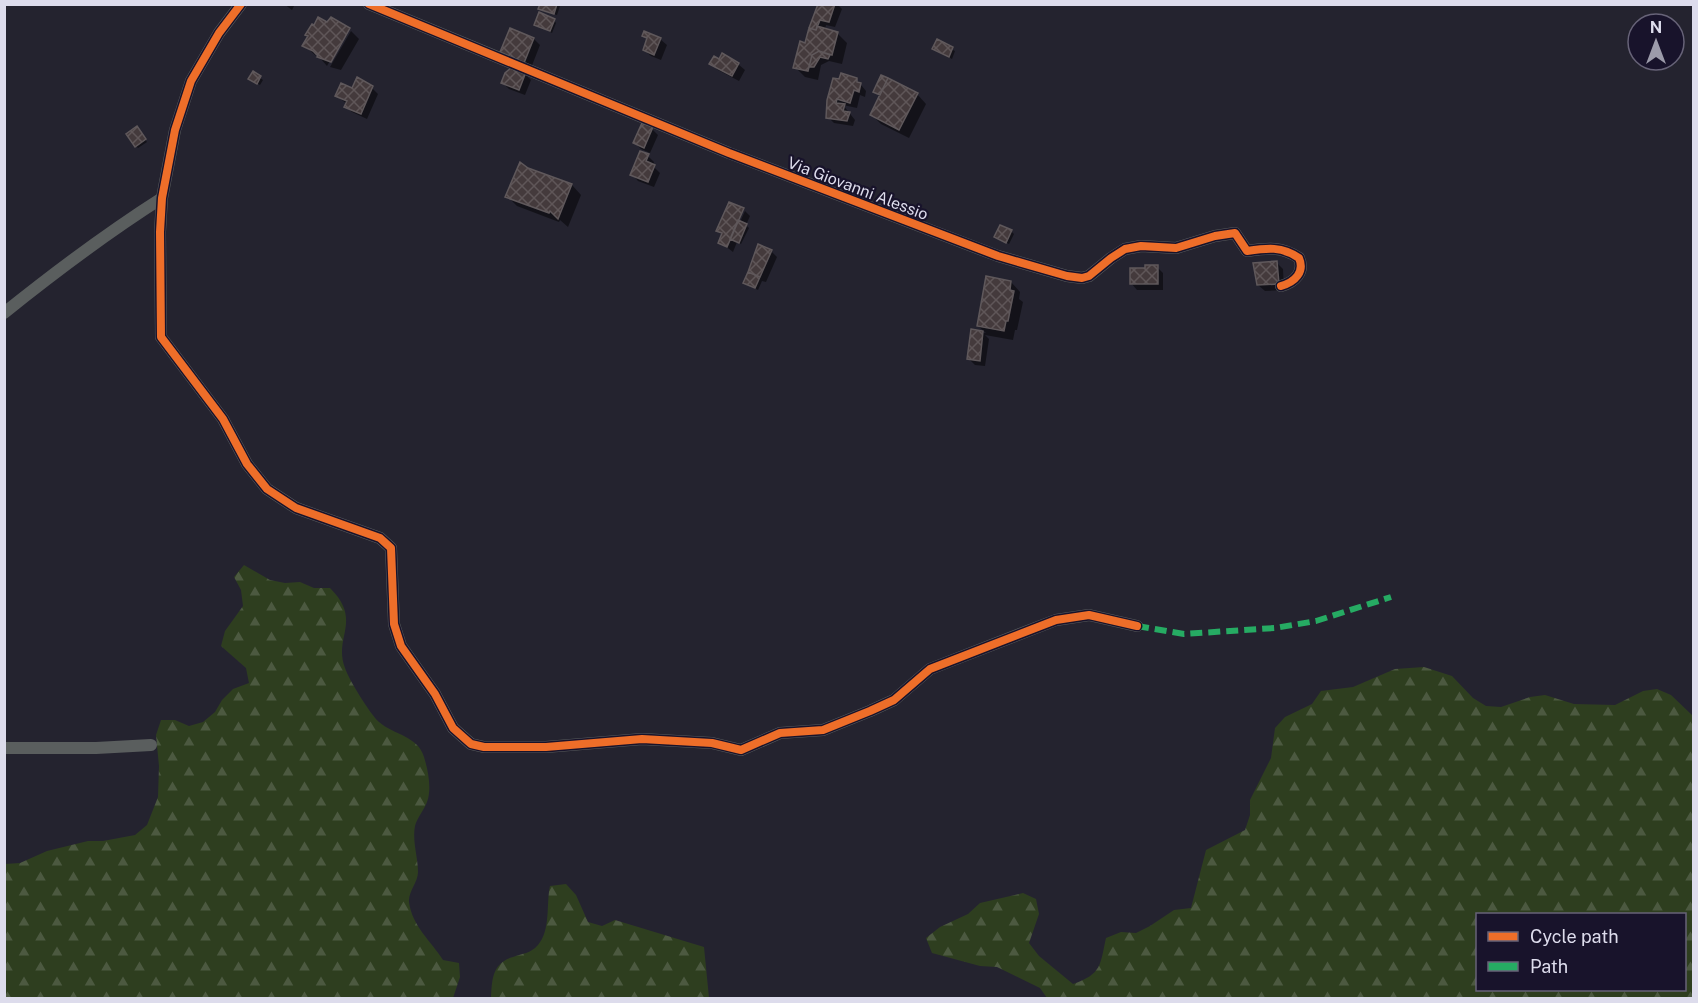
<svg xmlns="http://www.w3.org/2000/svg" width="1698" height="1003" font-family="'Public Sans',sans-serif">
	<defs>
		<pattern id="forest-firs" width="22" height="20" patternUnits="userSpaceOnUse" patternTransform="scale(1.5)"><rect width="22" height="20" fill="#2e3e1f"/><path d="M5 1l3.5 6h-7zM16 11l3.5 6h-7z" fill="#4c5940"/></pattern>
		<pattern id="building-cross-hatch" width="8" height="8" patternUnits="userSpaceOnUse" patternTransform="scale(1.5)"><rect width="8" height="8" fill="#443a3c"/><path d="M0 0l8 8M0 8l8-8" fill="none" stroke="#5f5658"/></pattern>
	</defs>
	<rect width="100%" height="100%" fill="#24232f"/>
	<path fill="url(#forest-firs)" fill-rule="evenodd" d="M244,565l26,15 15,3 15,-1 14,6h16c33,33 3,49 15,80 4,12 25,46 34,54 15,13 39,14 45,35 4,13 8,32 3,45 -3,8 -10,16 -12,24 -3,15 3,31 3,46 0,10 -10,20 -9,30 3,24 22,39 34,58l16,3 1,14 -7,21h-448v-134l15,-1 27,-12 41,-10h15l32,-6 12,-10 11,-28 1,-31 -3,-31 5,-15h14l14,6 14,-4 12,-10 7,-12 11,-11 16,-6 -3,-15 -25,-22 4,-15 18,-25 -2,-16 -7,-13z
		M1424,667l28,9 21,22 13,8 15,1 29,-10 15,-2 29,9 41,1 28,-14 14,-2 14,6 22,21v282h-646l-7,-10 -43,-21 -17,-1 -48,-13 -6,-15 14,-11 28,-13 12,-11 43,-10 13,6 3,15 -10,29 10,13 34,28c29,-10 27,-19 33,-46l15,-6 15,1 14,-7 24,-16 17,-2 15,-58 39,-20 5,-15v-15l21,-42 4,-30 10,-11 27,-13 9,-13 32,-4 42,-18zM1478,914h206v76h-206z
		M566,884l10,11 12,27 14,4 13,-6 89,27 5,51h-218c1,-18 1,-35 22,-41 10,-4 17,-3 25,-12 13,-15 8,-41 12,-59z"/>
	<path fill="#0007" d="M284,4h11l-3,6z
		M541,4h17l2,2 -3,9 -14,-4 -3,-2z
		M820,4h17l5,5 -7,18 -9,-2 -1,5 12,3 10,10 -5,21 -13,-3 -8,4 -3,15 -13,-3 -10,-10 11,-23z
		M331,19l19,11h-3l-20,36 -14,-16 3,6 -12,-11 24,-21z
		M554,20l2,3 -4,10 -16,-9z
		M351,31l8,8 -18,31 -11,-3z
		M644,35l16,4 7,6 -6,15 -10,-4 -7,-6 4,-10z
		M534,39l6,6 -9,23 -23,-10z
		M937,41l18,10 -3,8 -18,-10z
		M720,61l18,3 7,6 -6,11 -21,-11 -7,-6z
		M254,73l9,7 -3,5 -7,-4z
		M525,74l6,6 -6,15 -16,-6 -6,-6z
		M857,80l9,11 -1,6 -5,-2 -3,13 -14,-3 12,15 -2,6 -19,-3 -6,-6 1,-17z
		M372,88l6,6 -11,25 -15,-7 -6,-6 1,-2 -10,-8 16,-6z
		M874,92l43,2 9,10 -17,34 -28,-14 -9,-9 9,-19z
		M652,129l6,6 -8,18 -9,-4 -6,-6z
		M139,131l8,11 -9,6 -2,-2z
		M648,156l6,6 -1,4 7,7 -6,14 -16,-6 -6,-7z
		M527,170l45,15 9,10 -13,32 -8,-7 -1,2 -42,-16 -10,-10z
		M745,211l5,5 -4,9 3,3 -8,16 -4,-2 -4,10 -13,-10 3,-6 -5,-6 22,-8z
		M1011,231l3,3 -5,10 -13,-7z
		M771,251l6,6 -11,25 -4,-1 -4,9 -10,-5 -3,-3z
		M1277,263l6,6 1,21 -19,1 -7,-6z
		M1157,267l6,6v17h-26l-6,-7z
		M1011,282l9,10 -1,7 4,3 -6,28h-2l-2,10 -28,-5 4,4 -4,27 -10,-1 -6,-6 3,-28 14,2 -8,-7z"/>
	<path fill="url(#building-cross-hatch)" stroke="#5f585b" stroke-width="1.5" d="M540,4h17l-3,10 -16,-5z
		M818,4h17l-6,18 -9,-2 -4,10 -7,-2z
		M539,12l16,7 -5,12 -16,-6z
		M318,17l9,5 4,-5 19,11 -19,34 -14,-5 1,-1 -5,-5 -11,-5 6,-10 -3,-1 7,-11 2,1z
		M817,26l21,6 -6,23 -13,-4 -7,4 -4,16 -15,-3 7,-27 5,2 4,-15 7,2z
		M510,28l24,10 -10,25 -24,-11z
		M644,31l17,7 -7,17 -11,-5 4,-12 -5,-2z
		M937,39l16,8 -4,10 -17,-8z
		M819,51l11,4 -2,4 -8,-2 -6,10h-5l3,-12z
		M722,53l17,10 -7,13 -23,-12 5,-8 5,3z
		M512,67l14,5 -7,18 -18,-7 4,-10z
		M253,71l8,5 -4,8 -9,-5z
		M841,73l16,5v4l4,1 -2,9 -5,-2 -4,13 -13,-4 -1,4 9,1 -2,7 7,1 -3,9 -21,-3 1,-18 6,-22 6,1z
		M881,75l7,3 -8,17 -7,-3z
		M357,77l16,9 -12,28 -17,-7 3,-6 -12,-5 6,-13 11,5z
		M888,78l30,15 -19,37 -29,-15z
		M642,123l11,4 -9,21 -11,-5z
		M137,126l9,13 -11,8 -9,-13z
		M640,151l9,3 -3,7 9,4 -7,17 -18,-7z
		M520,162l8,6 44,16 -14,35 -8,-8 -1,2 -44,-16z
		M729,202l15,6 -17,39 -9,-4 4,-10 -6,-2z
		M738,220l9,4 -8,19 -9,-4z
		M1000,225l12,5 -6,13 -12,-6z
		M758,244l14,6 -12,27 -12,-5z
		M1277,261l2,23 -22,1 -4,-22z
		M1145,265h13v19h-28v-16h15z
		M748,272l12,5 -5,11 -12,-5z
		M986,276l25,5 -1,9 4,1 -6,30h-2l-2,10 -27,-5z
		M971,329l12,2 -3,30 -13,-2z"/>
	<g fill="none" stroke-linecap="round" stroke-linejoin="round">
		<path stroke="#5a5e5e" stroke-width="12" d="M241,4l-22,29 -28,48 -16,49 -13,68 -2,34 1,105 62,82 24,45 20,25 29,19 84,30 11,10 3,76 7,22 34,48 18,34 18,16 13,3h62l96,-8 70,4 29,7 39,-17 43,-3 47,-19 24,-11 36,-31 126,-49 33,-5 48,11
			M369,4l360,149 269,103 69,20 15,2 7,-2 22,-18 14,-9 16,-3 35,2 39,-12 20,-3 12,18c20,-3 35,-5 52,7 6,14 -4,24 -18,28
			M4,313c51,-41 103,-80 158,-115
			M4,748h92l55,-3"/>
		<path stroke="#26ab63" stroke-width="6" stroke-dasharray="12 6" stroke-linecap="butt" d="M1137,626l47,8 91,-6 41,-7 75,-24"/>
		<g stroke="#18132b" stroke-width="11">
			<path id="cycleway" d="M241,4l-22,29 -28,48 -16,49 -13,68 -2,34 1,105 62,82 24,45 20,25 29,19 84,30 11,10 3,76 7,22 34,48 18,34 18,16 13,3h62l96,-8 70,4 29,7 39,-17 43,-3 47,-19 24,-11 36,-31 126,-49 33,-5 48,11
				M369,4l360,149 269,103 69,20 15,2 7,-2 22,-18 14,-9 16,-3 35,2 39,-12 20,-3 12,18c20,-3 35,-5 52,7 6,14 -4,24 -18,28"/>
		</g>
		<use href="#cycleway" stroke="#ee6e29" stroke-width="8"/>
	</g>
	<g text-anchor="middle" stroke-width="4.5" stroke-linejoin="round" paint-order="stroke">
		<g font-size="16" fill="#dddcec" stroke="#18132b">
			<text transform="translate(858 188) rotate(21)" y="6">Via Giovanni Alessio</text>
		</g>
	</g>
	<rect width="1698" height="1003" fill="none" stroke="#dddcec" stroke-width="12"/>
	<rect x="1476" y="913" width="210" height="78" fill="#18132b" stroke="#676378" stroke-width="1.5"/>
	<rect x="1488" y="932" width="30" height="9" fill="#ee6e29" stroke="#676378" stroke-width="1.5"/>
	<text x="1530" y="943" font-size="18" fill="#dddcec">Cycle path</text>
	<rect x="1488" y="962" width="30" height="9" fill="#26ab63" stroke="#676378" stroke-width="1.5"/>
	<text x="1530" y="973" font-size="18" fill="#dddcec">Path</text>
	<g transform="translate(1656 42)"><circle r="28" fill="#18132b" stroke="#676378" stroke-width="1.5"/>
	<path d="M0-4.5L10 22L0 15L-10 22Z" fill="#9c9baa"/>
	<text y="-9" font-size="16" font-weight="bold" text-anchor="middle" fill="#dddcec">N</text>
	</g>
</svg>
